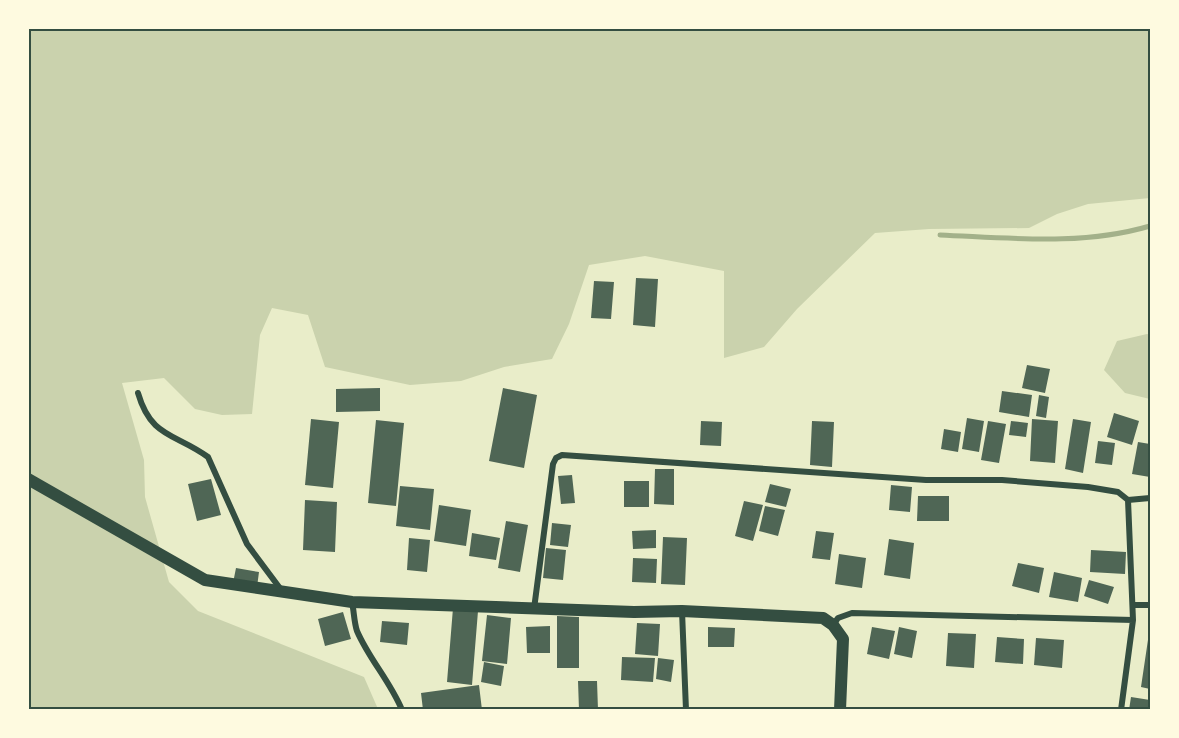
<svg xmlns="http://www.w3.org/2000/svg" width="1179" height="738" font-family="'Asap Condensed',sans-serif">
	<rect width="100%" height="100%" fill="#e9edc9"/>
	<path fill="#cad2ad" d="M28,29h1122v169l-62,6 -31,10 -28,14 -100,1 -54,4 -78,76 -33,38 -40,11v-87l-79,-15 -56,9 -20,59 -17,35 -48,8 -43,14 -51,4 -85,-18 -17,-52 -36,-7 -12,27 -8,79 -30,1 -27,-6 -31,-31 -42,5 22,77 1,37 24,85 29,29 166,66 14,32h-349z
		M1147,334l3,1v64l-25,-6 -21,-23 13,-29z"/>
	<g fill="none" stroke-linecap="round" stroke-linejoin="round">
		<path stroke="#a3b18a" stroke-width="5" d="M940,235c71,3 142,11 210,-9"/>
	</g>
	<path fill="#4f6655" d="M636,278l22,1 -3,48 -22,-2z
		M594,281l20,1 -3,37 -20,-1z
		M1027,365l23,4 -5,24 -23,-5z
		M380,388v23l-44,1v-23z
		M503,388l34,7 -13,73 -35,-7z
		M1002,391l30,4 -3,22 -30,-5z
		M1039,395l10,2 -3,21 -10,-2z
		M1114,413l25,8 -7,24 -25,-8z
		M967,418l17,3 -5,31 -17,-3z
		M311,419l28,3 -6,66 -28,-3z
		M1032,419l26,2 -3,42 -25,-2z
		M1073,419l18,3 -8,51 -18,-4z
		M376,420l28,3 -8,83 -28,-3z
		M701,421l21,1 -1,24 -21,-1z
		M812,421l22,1 -2,45 -22,-2z
		M988,421l18,3 -7,39 -18,-3z
		M1011,421l17,2 -2,14 -17,-2z
		M944,429l17,3 -3,20 -17,-3z
		M1098,441l17,2 -3,22 -17,-2z
		M1138,442l12,2v33l-18,-3z
		M655,469h19v36l-20,-1z
		M572,475l3,28 -14,1 -3,-28z
		M211,479l10,36 -24,6 -9,-37z
		M624,481h25v26h-25z
		M770,484l21,5 -5,18 -21,-5z
		M891,485l21,2 -2,25 -21,-2z
		M400,486l34,3 -4,41 -34,-4z
		M918,496h31v25h-32z
		M305,500l32,2 -2,50 -32,-2z
		M744,501l19,4 -10,36 -18,-5z
		M439,505l32,5 -5,36 -32,-5z
		M765,506l20,4 -7,26 -19,-5z
		M506,521l22,4 -8,47 -22,-4z
		M552,523l19,2 -3,22 -18,-2z
		M656,530v18l-23,1 -1,-18z
		M816,531l18,2 -4,27 -18,-2z
		M472,533l28,5 -4,22 -27,-4z
		M663,537l24,1 -2,47 -24,-1z
		M409,538l21,2 -3,32 -20,-2z
		M889,539l25,4 -4,36 -26,-4z
		M546,548l20,2 -3,30 -20,-2z
		M1091,550l35,2 -1,22 -35,-2z
		M839,554l27,4 -4,30 -27,-4z
		M633,558l24,1 -1,24 -24,-1z
		M1018,563l26,5 -5,25 -27,-7z
		M236,568l23,4 -2,15 -24,-4z
		M1054,572l28,6 -4,24 -29,-5z
		M1089,580l25,7 -6,17 -24,-8z
		M453,608l25,3 -6,74 -25,-3z
		M343,612l8,27 -26,7 -7,-27z
		M487,615l24,3 -4,46 -25,-3z
		M557,616l22,1v51h-22z
		M382,621l27,2 -2,22 -27,-3z
		M637,623l23,1 -2,32 -23,-2z
		M550,626v27h-23l-1,-26z
		M708,627l27,1 -1,19h-26z
		M872,627l23,4 -6,28 -22,-5z
		M899,627l18,4 -5,27 -18,-4z
		M948,633l28,1 -2,34 -28,-2z
		M1149,633h1v56l-9,-2z
		M997,637l27,2 -1,25 -28,-2z
		M1036,638l28,2 -2,28 -28,-3z
		M622,657l33,1 -2,24 -32,-2z
		M658,658l16,2 -3,22 -15,-3z
		M484,662l20,4 -3,20 -20,-4z
		M578,681h19l1,29h-19z
		M479,685l3,25h-59l-2,-17z
		M1131,697l19,3v10h-21z"/>
	<g fill="none" stroke-linecap="round" stroke-linejoin="round">
		<path stroke="#344e41" stroke-width="6" d="M138,393c13,45 37,40 70,64l39,87 35,47
			M1128,500l22,-2
			M352,602c2,9 2,20 5,29 12,28 33,50 45,79
			M1133,605h17
			M534,609l19,-145 3,-6 6,-3 364,25h76l86,7 30,5 10,8 5,120 -12,90
			M682,611l4,99
			M833,625l5,-7 14,-5 281,7"/>
		<path stroke="#344e41" stroke-width="12" d="M28,479l177,101 147,22 282,10 48,-1 141,7 10,7 10,14 -3,71"/>
	</g>
	<rect width="1179" height="738" fill="none" stroke="#fefae0" stroke-width="60"/>
	<rect x="30" y="30" width="1119" height="678" fill="none" stroke="#344e41" stroke-width="2"/>
</svg>
